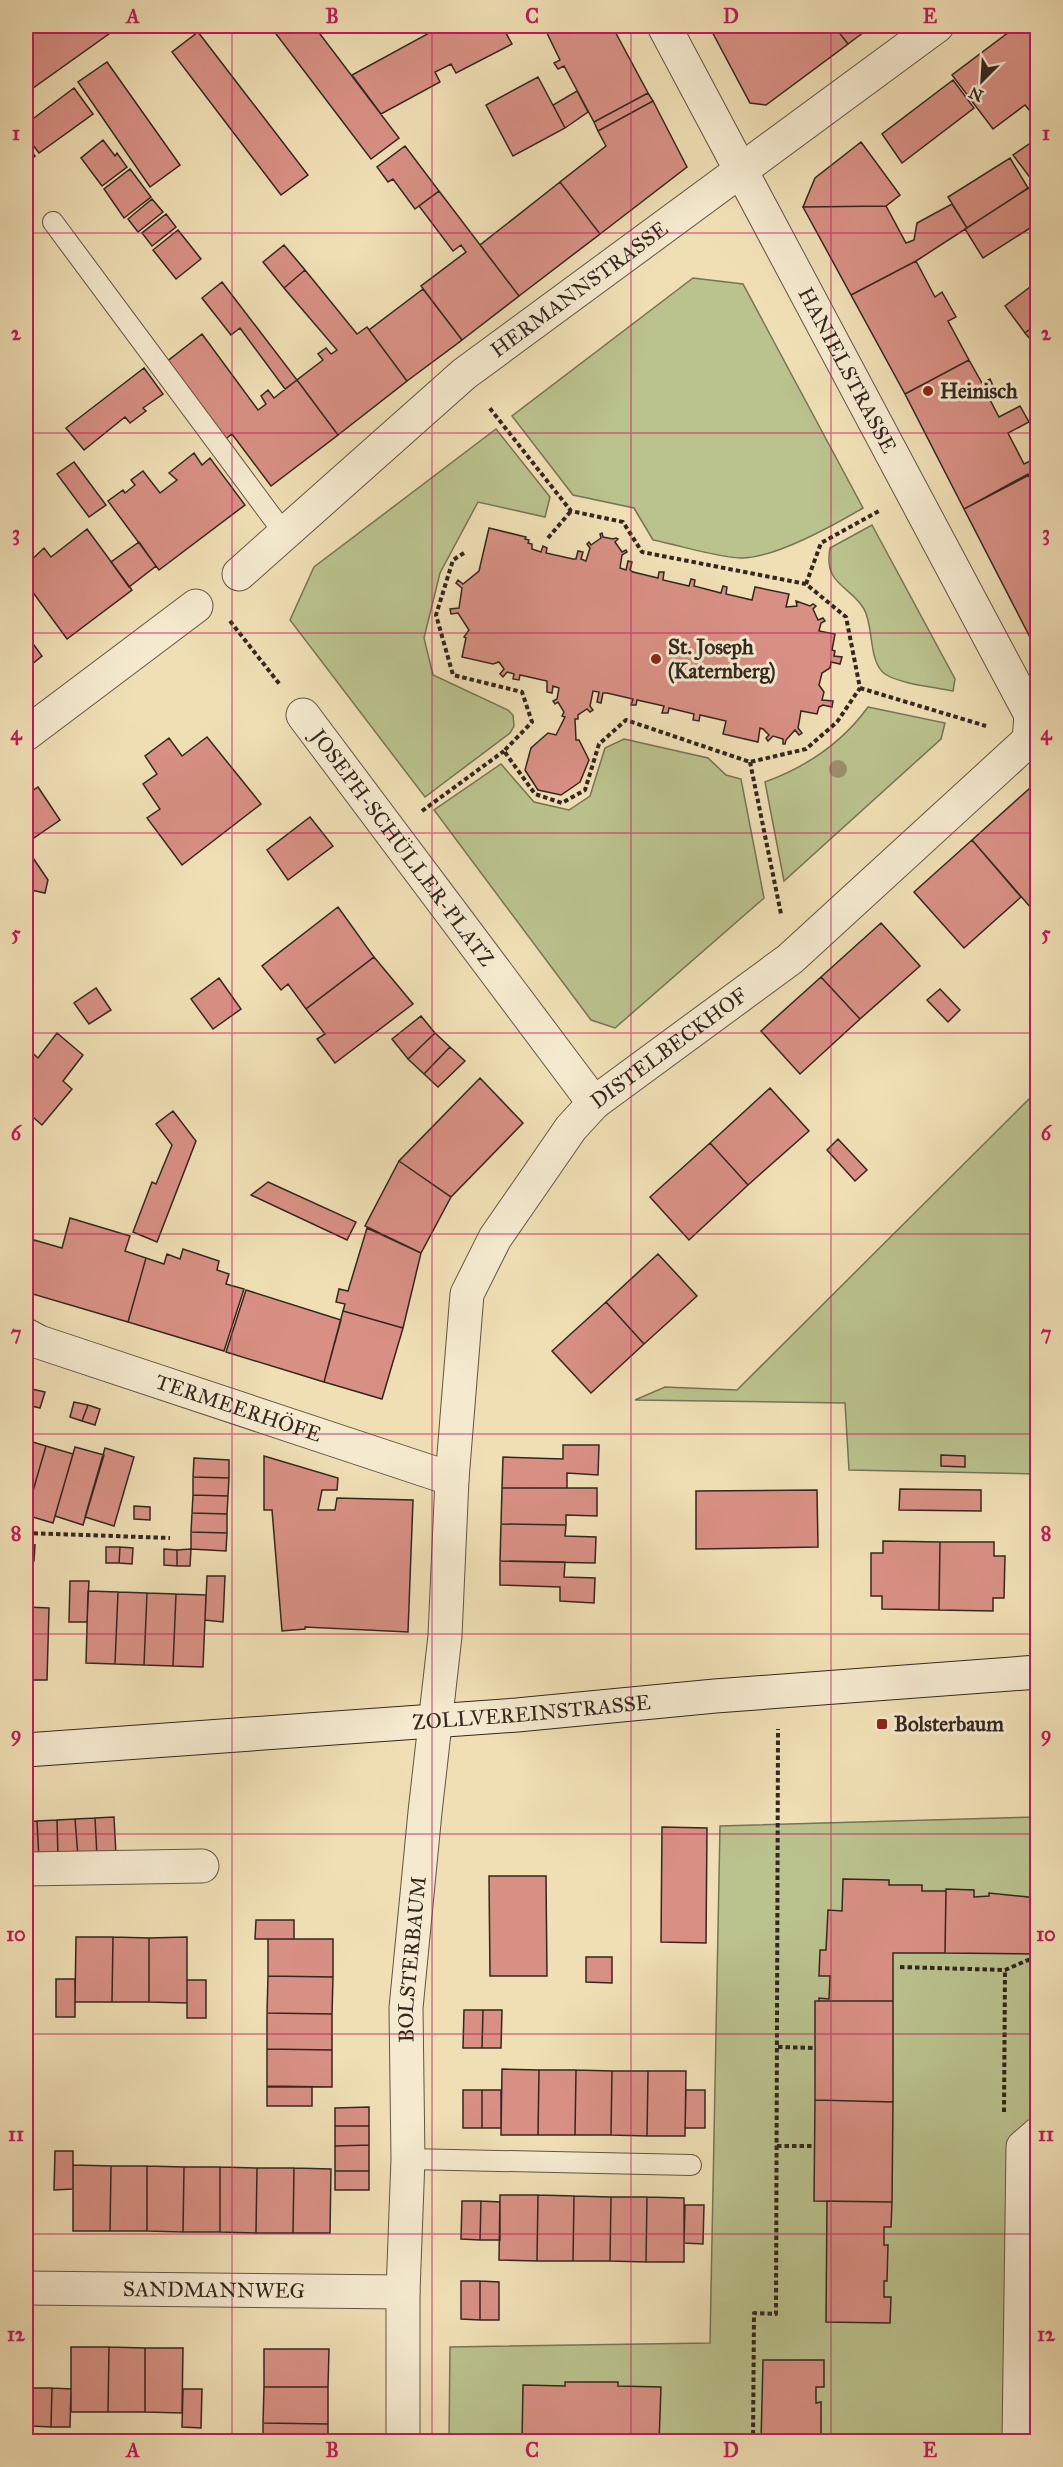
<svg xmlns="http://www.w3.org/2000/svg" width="1063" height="2467" font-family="'IM FELL Great Primer',serif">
	<rect width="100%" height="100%" fill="#f0dfb5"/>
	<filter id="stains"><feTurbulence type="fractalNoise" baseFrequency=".00333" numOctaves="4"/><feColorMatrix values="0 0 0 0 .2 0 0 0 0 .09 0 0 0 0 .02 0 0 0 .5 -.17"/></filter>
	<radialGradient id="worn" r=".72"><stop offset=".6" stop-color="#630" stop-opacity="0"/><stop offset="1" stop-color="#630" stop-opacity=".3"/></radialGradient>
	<path fill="#bac28d" stroke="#767456" stroke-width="1.5" d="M693,278l50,6 120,224c-29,17 -89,51 -123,50 -25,-1 -61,-13 -87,-18l-19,-32 -61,-13 -61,-79z
		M496,429l54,68 -5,20 -67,-15 -38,71 -16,65 9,37 75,35 5,5 1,11 -4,7 -85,64 -135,-177 24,-53z
		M872,525l83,154 -2,12c-19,-4 -53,-7 -68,-17 -17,-12 -11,-48 -21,-65 -14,-24 -41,-24 -34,-61z
		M868,707l77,16 -4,16 -157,142 -19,-99c41,-15 77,-39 103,-75z
		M624,739l84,19 18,17 15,4 23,119 -149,130 -24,-8 -157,-210 67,-46 33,38 35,8 21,-14 15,-48z
		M1037,1091v383l-188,-4 -4,-67 -210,-3 30,-13 72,3z
		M1037,1817v624l-588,1 1,-95 260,-4 10,-517z"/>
	<path fill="#d89084" stroke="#33271f" stroke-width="1.5" d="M26,26h94l-94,67z
		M270,26h44l85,112 -28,21z
		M431,26h71l10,18 -56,29 -5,-9 -16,8 5,10 -59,32 -29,-39 81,-44z
		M547,26h65l36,67 -54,29 -30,-56 -6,3 -4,-6 6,-3 -16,-33z
		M709,26h125l14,18 -82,61 -16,-2z
		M834,26h38l-24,18z
		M1017,26h21v80l-8,5 -5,-6 -32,24 -41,-54z
		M198,32l110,143 -27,20 -109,-143z
		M107,62l73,103 -30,22 -72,-105z
		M538,77l27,51 -52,28 -27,-51z
		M953,80l21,28 -72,55 -20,-29z
		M74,88l19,26 -54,39 -13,-17v-12z
		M577,91l11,21 -23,16 -12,-23z
		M648,93l5,8 -55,30 -4,-9z
		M653,101l34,66 -87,67 -40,-52 46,-36 -8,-15z
		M1038,138v44l-3,2 -22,-29z
		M103,140l12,16 2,-3 10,14 -25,19 -21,-28z
		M861,142l39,53 -14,11 -83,1 12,-29z
		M26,143l9,13 -9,7z
		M405,146l34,45 -24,18 -22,-30 -5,3 -11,-15z
		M1010,158l18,30 -61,40 -19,-31z
		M130,169l21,28 -27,21 -20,-29z
		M560,182l40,52 -81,62 -39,-51z
		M1035,184l3,3v36l-55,35 -18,-29z
		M439,191l80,105 -57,44 -41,-54 45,-34 -5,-7 -8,6 -34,-45z
		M152,199l11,13 -25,20 -10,-13z
		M952,204l15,24 -51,33 -65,34 -48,-88 83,-1 20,37 8,-3 3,-17z
		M166,214l10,13 -24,19 -10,-13z
		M178,230l23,29 -25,20 -23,-29z
		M284,245l21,25 -21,18 -21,-26z
		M916,261l19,36 7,-5 14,25 -8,4 21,39 -64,34 -54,-99z
		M305,270l52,64 10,-7 40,54 -69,54 -41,-55 26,-20 -5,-6 8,-6 5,6 6,-4 -53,-62z
		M1038,281v42l-13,10 -20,-27z
		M222,282l75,98 -12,9 -45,-61 -9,7 -29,-37z
		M423,289l39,51 -55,41 -38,-51z
		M1038,323v25l-13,-15z
		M202,334l56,76 8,-6 -5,-8 7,-6 6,8 23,-18 41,55 -67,51 -39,-52 -9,7 -58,-78z
		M969,360l13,23 8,-4 4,9 -8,4 13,25 21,-11 9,16 -21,11 16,31 8,-4 5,11 -73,38 -59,-115z
		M144,368l19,26 -20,14 3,3 -16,12 -5,-6 -41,33 -18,-22z
		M194,453l8,12 8,-7 35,47 -86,65 -51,-69 15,-11 2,3 10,-8 -4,-5 12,-9 17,22 17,-13 -8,-7z
		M74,462l32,43 -17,12 -32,-43z
		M1028,474l10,18v156l-3,-1 -71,-138z
		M489,528l37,9 -1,2 4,1 -1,3 4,1v5l9,3 2,-6 4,2 -1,5 27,6h3l2,-8 5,1 -2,7 5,2 4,-13 -3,-4 2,-2 2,3 10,-7 -1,-4 2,-1 1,4 10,2 3,-1 2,1 -3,3 7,10 4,-2 1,2 -5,3 -2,13 6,2 2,-9 4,1 -2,8 3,2 25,6 1,-6h5l-1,8 26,6 2,-7 4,1 -1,6 27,7 2,-7 4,1 -1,7 26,6 3,-13 34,7 -3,13 11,-1 -1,-5 14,5 3,-2 3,2 -3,3 5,11 5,-2 2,3 -4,2 -2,8 16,3 -3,16 3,1 -1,5 8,1 -2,7 -9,-2 -1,6 -8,5 -3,12 5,7 -2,8 11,1 -1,6 -9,-2 -4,2 -2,7 -16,-3 -3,17 4,5 -3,2 -4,-5 -9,10 -1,4h-2v-5l-10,-3 -5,5 -2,-3 3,-3 -6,-6 -3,-1 -2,14 -35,-8 3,-13 -26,-6 -1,6 -6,-1 1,-6 -25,-6 -1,5h-6l2,-7 -27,-6 -1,5h-5l2,-6 -26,-6h-4l-2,10 -4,-1 2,-10 -6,-1 -3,15 3,4 -3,2 -3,-3 -9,6v4h-3l1,21h3l10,20 -9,22 -19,13 -23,-5 -13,-20 6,-22 17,-15 8,2 9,-18 -3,-1 2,-4 -6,-10 -3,2 -2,-3 4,-2 2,-11 -6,-2 -1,7 -5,-1v-11l-27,-6 -1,5 -6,-1 1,-5 -7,-2 -4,5 -3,-3 4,-5 -5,-7 -6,2 -31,-7 4,-19 -2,-1 5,-7 -11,-17 -7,1 -1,-5 9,-1 3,-20 -6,-5 2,-3 5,4 16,-13z
		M87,529l45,61 -65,49 -41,-56v-18l18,-17 7,9z
		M139,542l17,24 -27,21 -18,-25z
		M26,634l16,22 -16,13z
		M207,737l54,67 -79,61 -35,-47 13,-9 -17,-25 14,-10 -12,-18 24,-18 13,18z
		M38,787l22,33 -32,22 -2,-3v-44z
		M1030,788l8,8v120l-66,-76z
		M310,817l23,29 -45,34 -21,-30z
		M972,840l49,57 -57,51 -50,-56z
		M31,855l17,25 -3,13 -19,-4v-30z
		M338,907l36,50 -68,52 -18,-25 -7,6 -19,-24z
		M881,923l39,43 -60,53 -39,-42z
		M374,957l39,47 -78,59 -18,-24 8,-5 -19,-25z
		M821,977l39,42 -60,55 -39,-43z
		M219,978l22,31 -28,20 -22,-30z
		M96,988l15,22 -22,14 -15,-21z
		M940,989l20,21 -12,12 -21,-22z
		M421,1016l14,17 -27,26 -16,-20z
		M57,1033l26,22 -20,26 9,8 -30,36 -16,-14v-64l12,11z
		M435,1033l15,14 -26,27 -16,-15z
		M450,1047l15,14 -27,26 -14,-13z
		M480,1078l43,45 -72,74 -52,-36z
		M770,1088l39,43 -61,54 -38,-42z
		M173,1111l23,30 -39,101 -24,-10 19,-50 4,2 16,-39 -16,-21z
		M838,1139l29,31 -12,11 -28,-31z
		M710,1143l38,42 -59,55 -39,-43z
		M399,1161l52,36 -30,56 -56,-27z
		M268,1182l88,40 -9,18 -96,-45z
		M70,1218l60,18 -5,15 21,7 -18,64 -102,-30v-27l8,-25 28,8z
		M367,1228l54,25 -18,75 -60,-17 2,-7 -9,-2 3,-13 9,2z
		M183,1249l36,12 -2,9 12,4 -3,10 18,5 -20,62 -96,-29 18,-64 18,6 3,-10 13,5z
		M658,1254l39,42 -53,48 -38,-42z
		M246,1290l95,30 -17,62 -98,-30z
		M606,1302l38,42 -53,49 -39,-42z
		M343,1311l60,17 -21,71 -58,-17z
		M32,1389l13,3 -5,16 -13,-3z
		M74,1402l14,3 -6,16 -12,-4z
		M88,1405l12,4 -5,16 -13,-4z
		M26,1440l20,6 -20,69z
		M563,1445h36l-1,30 -31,-2v15h-65l1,-31 60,2z
		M46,1446l27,8 -20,69 -27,-8z
		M75,1447l29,8 -21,70 -28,-9z
		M105,1448l29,9 -20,69 -29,-9z
		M941,1455l24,1v11l-24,-1z
		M264,1456l74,22 -1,12h-15l-4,20h17l2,-12 76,2 -5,132 -103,-5v2l-23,2 -10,-121h-8z
		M194,1458l35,2v18l-36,-1z
		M193,1477l36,1 -1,18 -35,-1z
		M502,1488h95v28l-31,-1v10l-65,-1z
		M900,1489l81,1v21l-82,-1z
		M817,1490l1,57 -122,2v-58z
		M193,1495l35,1 -1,18 -35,-1z
		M134,1506l16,1v13l-16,-1z
		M192,1513l35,1v19l-36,-1z
		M501,1524l65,1 -1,11 31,1 -1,26 -95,-2z
		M191,1532l36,1 -1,18 -35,-2z
		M883,1541l57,1 -1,68 -57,-1v-13h-11v-43h12z
		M940,1542h54v14h11l-1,42h-11v13l-54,-1z
		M26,1544l9,1 -1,16 -8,-1z
		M106,1547h14l-1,16h-13z
		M120,1547l13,1 -1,16 -13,-1z
		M164,1549l13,1v16l-13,-1z
		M191,1549l-1,17h-13v-16z
		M500,1561l65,1 -1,15 31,1 -1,25 -34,-2v-14l-60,-2z
		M207,1576h18l-2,46 -18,-2z
		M70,1581h19l-2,41h-18z
		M88,1591l30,1 -3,72 -29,-1z
		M118,1592l29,1 -3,72 -29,-1z
		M147,1593l29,1 -3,72 -29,-1z
		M176,1594l30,1 -3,72 -30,-1z
		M26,1607l23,1 -2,72h-21z
		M114,1817l2,38 -19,1 -2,-38z
		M95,1818l2,38 -19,1 -3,-38z
		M75,1819l3,38 -20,1 -1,-38z
		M57,1820l1,38 -19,2 -2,-39z
		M37,1821l2,39h-13v-38z
		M662,1827l45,1 -1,115 -45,-1z
		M489,1876h57l1,100h-57z
		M843,1879l46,1v5h33v6h24l-1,62h-52v48h-74v-3l10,1 1,-23h-11l1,-26h6l2,-40 14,1z
		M946,1889l28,1v7l15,-1v-3l49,5v56l-93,-1z
		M256,1920h38v19h-39z
		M76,1937h37l-1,65h-37z
		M113,1937l36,1v64h-37z
		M187,1937v66l-38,-1v-64z
		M268,1939h65v38l-65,-1z
		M586,1957h26v26l-26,-1z
		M268,1976l65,1 -1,37 -65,-1z
		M56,1979h19v38h-19z
		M187,1980h19v38h-19z
		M815,2001h78v101l-78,-2z
		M464,2010h19l-1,38h-19z
		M483,2010h19l-1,38h-19z
		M267,2013l65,1v36l-65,-1z
		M267,2049l65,1v37l-65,-1z
		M502,2069l37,1 -1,65h-37z
		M539,2070h37l-1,65h-37z
		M576,2070l36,1 -1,64h-36z
		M612,2071h36l-1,65 -36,-1z
		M648,2071h38l-1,65h-38z
		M267,2087h45v19h-45z
		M463,2090h19v38h-19z
		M482,2090h19v38h-19z
		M686,2090h19v38h-20z
		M815,2100l78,2 -1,100 -78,-1z
		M369,2107v19h-34v-18z
		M335,2126h34v19l-34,1z
		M369,2145v26h-34v-25z
		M55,2151h18v38l-19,1z
		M73,2165l38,1 -1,65h-37z
		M111,2166h36v65h-37z
		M147,2166l37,1 -1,65 -36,-1z
		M184,2167h36v65h-37z
		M220,2167l37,1 -1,65 -36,-1z
		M257,2168h37l-1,65h-37z
		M294,2168l37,1 -1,64h-37z
		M335,2171h34v19h-34z
		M500,2195h38l-1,66 -38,-1z
		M538,2195l36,1 -1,65h-36z
		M574,2196l37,1 -1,64h-37z
		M611,2197h36l-1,65 -36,-1z
		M647,2197l37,1v64h-38z
		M462,2201h19l-1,39 -19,-1z
		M481,2201l19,1v38h-20z
		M827,2201l65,1 -1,25h-7v18h4l-1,36h-3v16h7l-1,26 -64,-1z
		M685,2205h19l-1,39 -19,-1z
		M461,2281h19v39l-19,-1z
		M480,2281l19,1v38h-19z
		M26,2346h7l-1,65h-6z
		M71,2347h38l-1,65h-37z
		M109,2347l36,1v64h-37z
		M145,2348h38l-1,65 -37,-1z
		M264,2349h65l-1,38h-64z
		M763,2360h61v27h-8v16l5,-1v37h-5v3h-55z
		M565,2382h53v4l43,1 -2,55h-137l1,-57 42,1z
		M264,2387h64v37l-65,-1z
		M33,2388h19l-1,39 -19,-1z
		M52,2388l19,1 -1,38h-19z
		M183,2389h19l-1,39 -19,-1z
		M263,2423l65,1v18h-65z"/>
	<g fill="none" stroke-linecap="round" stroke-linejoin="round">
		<g stroke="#625544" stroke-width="22">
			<path id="service" d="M53,222l231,311
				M408,2159l283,6"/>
		</g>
		<g stroke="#625544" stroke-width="35">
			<g id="minor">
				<path id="s1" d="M664,26l367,689"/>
				<path id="s2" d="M239,574l225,-200 473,-348"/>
				<path id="s3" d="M303,715l291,388"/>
				<path d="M26,734l170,-128"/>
				<path id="s4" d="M26,1335l13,7 413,137"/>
				<path d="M26,1869l176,-3"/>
				<path id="s5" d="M26,2288l377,4"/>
				<path id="s6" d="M403,2442v-150l5,-133 -2,-151 19,-196 20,-176 7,-157 15,-185 28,-56 76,-110 23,-25 196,-144 239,-219 2,-25 7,-6"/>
				<path d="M1019,2442l4,-295 15,-13"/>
			</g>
		</g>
		<g stroke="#33271f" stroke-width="35">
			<g id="secondary">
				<path id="s7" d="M26,1750l491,-35 198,-19 323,-24"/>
			</g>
		</g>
		<path stroke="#33271f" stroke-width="4" stroke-dasharray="4.5 3" stroke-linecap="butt" d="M548,538l23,-27
			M464,553l-11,7 -17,55 17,60 69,17 10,30 -28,29 31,43 27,9 23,-13 14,-46 27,-24 124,42 56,-13 31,-27 23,-34 -14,-71 -40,-33 -164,-32 -19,-30 -52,-11 -83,-105
			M806,584l15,-41 58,-32
			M230,621l51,65
			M860,688l126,38
			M750,762l31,152
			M422,811l82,-60
			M26,1533l144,5
			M900,1967l105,3 23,-10 10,1
			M778,2047l37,1
			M1004,2112l1,-142
			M777,2146h37
			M753,2442l1,-129 22,1 2,-585"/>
		<use href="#service" stroke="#f5eacf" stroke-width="20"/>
		<use href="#minor" stroke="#f5eacf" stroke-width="33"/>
		<use href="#secondary" stroke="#f5eacf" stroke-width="33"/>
	</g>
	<circle fill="#9b8f71" cx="838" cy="769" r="9"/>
	<path fill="none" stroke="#c2185b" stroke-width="1.5" stroke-opacity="0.55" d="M232,26v2416M432,26v2416M631,26v2416M831,26v2416M26,233h1012M26,433h1012M26,633h1012M26,833h1012M26,1033h1012M26,1234h1012M26,1434h1012M26,1634h1012M26,1834h1012M26,2034h1012M26,2234h1012"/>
	<g fill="#8f2418" stroke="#f5eacf" stroke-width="2">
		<circle cx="928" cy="391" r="6"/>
		<circle cx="656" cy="659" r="6"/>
		<rect x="876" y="1718" width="12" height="12" rx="3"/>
	</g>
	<g text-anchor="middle" stroke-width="6" stroke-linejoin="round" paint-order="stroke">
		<g font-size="21" fill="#33271f" stroke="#f5eacf">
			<text dy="7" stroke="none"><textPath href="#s2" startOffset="444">HERMANNSTRASSE</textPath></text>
			<text dy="7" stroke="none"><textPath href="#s1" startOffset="390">HANIELSTRASSE</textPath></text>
			<text dy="7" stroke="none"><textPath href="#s3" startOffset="166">JOSEPH-SCHÜLLER-PLATZ</textPath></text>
			<text dy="7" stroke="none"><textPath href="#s6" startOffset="1474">DISTELBECKHOF</textPath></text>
			<text dy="7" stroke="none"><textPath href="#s4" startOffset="225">TERMEERHÖFE</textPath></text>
			<text dy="7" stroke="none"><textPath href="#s7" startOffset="507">ZOLLVEREINSTRASSE</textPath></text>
			<text dy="7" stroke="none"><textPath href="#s6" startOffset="483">BOLSTERBAUM</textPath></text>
			<text dy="7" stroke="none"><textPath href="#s5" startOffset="188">SANDMANNWEG</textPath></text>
		</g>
		<g font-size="21" font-weight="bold" fill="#33271f" stroke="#f5eacf" text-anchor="start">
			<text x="940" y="398">Heinisch</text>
			<text x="668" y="654">St. Joseph<tspan x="668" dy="24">(Katernberg)</tspan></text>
			<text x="894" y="1731">Bolsterbaum</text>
		</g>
	</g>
	<rect width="1063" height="2467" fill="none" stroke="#f0dfb5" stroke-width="66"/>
	<g transform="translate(982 81) rotate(204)" stroke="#f5eacf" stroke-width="4.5" paint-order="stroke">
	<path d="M0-4.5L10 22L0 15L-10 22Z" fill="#33271f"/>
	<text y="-9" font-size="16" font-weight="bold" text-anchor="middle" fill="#33271f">N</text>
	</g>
	<rect x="33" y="33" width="997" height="2401" fill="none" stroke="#c2185b" stroke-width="2"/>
	<g font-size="20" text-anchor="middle" font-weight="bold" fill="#c2185b">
		<text x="133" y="23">A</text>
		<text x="332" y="23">B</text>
		<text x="532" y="23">C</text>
		<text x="731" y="23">D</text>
		<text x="930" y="23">E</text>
		<text x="16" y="140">1</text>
		<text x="1046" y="140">1</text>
		<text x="16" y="340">2</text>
		<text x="1046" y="340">2</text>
		<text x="16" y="540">3</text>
		<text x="1046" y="540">3</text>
		<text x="16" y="740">4</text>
		<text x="1046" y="740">4</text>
		<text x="16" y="940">5</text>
		<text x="1046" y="940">5</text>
		<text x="16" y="1140">6</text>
		<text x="1046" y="1140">6</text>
		<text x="16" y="1340">7</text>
		<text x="1046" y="1340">7</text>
		<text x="16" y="1540">8</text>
		<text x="1046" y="1540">8</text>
		<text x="16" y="1741">9</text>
		<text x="1046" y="1741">9</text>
		<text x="16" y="1941">10</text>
		<text x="1046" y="1941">10</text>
		<text x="16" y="2141">11</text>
		<text x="1046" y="2141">11</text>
		<text x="16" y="2341">12</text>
		<text x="1046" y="2341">12</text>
		<text x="133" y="2457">A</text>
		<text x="332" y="2457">B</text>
		<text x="532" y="2457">C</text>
		<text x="731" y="2457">D</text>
		<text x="930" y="2457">E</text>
	</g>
	<rect width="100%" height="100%" filter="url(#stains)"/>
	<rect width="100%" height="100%" fill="url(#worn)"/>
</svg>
